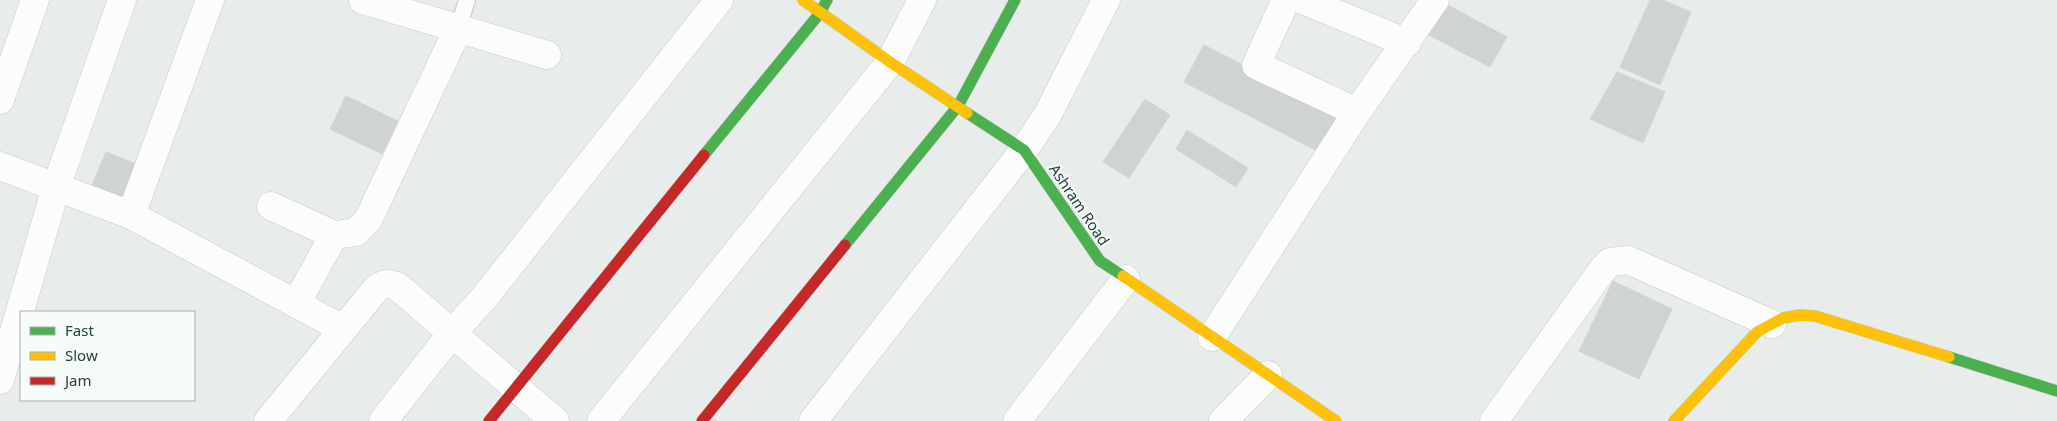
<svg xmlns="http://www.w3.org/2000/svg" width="2057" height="421" font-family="'Noto Sans',sans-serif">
	<rect width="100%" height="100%" fill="#e8edeb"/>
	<path fill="#cfd4d2" stroke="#d1d6d4" d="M1650,0h13l28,12 -31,73 -40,-18z
		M1444,3l63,34 -17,30 -63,-33z
		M1204,45l141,72 -20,38 -141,-73z
		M1617,72l48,20 -22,51 -53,-24z
		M346,96l52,25 -16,33 -52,-25z
		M1145,99l25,16 -41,63 -26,-16z
		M1187,130l61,38 -12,19 -60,-38z
		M106,152l30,12 -16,40 -31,-12z
		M1613,281l59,28 -33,70 -60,-28z"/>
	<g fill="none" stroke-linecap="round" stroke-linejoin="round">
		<g stroke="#c5cac8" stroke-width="18">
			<path id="lane" d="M458,29l9,-29"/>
		</g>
		<g stroke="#c5cac8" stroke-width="29">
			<path id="street" d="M363,0l184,55
				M1286,0l-30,65 101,47
				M1303,0l104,43
				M0,100l35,-100
				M0,166l131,49 212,114
				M271,206l63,29 22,-3 12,-12 90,-191
				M131,215l79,-215
				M296,304l38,-69
				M1212,337l145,-225 78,-112
				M0,380l56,-193 66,-187
				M268,421l108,-132c8,-6 12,-6 21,-3l158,135
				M383,421l70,-89 31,-34 235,-298
				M601,421l289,-359 32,-62
				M813,421l211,-271 24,-36 58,-114
				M1017,421l109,-142
				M1223,421l45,-46
				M1494,421l109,-152 7,-7 18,-2 144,64"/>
		</g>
		<g stroke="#c3cbc8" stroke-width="12">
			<path id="fast" d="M967,113l57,37 76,111 23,15
				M704,155l116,-142 7,-13
				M845,245l113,-139 57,-106
				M1949,357l108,34"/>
		</g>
		<g stroke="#c3cbc8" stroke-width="12">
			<path id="slow" d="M803,0l87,62 77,51
				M1123,276l213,145
				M1674,421l83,-89 26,-14 17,-3 15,1 134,41"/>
		</g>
		<g stroke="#c3cbc8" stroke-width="12">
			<path id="jam" d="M489,421l215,-266
				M702,421l143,-176"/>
		</g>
		<use href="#lane" stroke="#fcfcfc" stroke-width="16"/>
		<use href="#street" stroke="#fcfcfc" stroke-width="28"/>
		<use href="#fast" stroke="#4caf50" stroke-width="11"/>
		<use href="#slow" stroke="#ffc107" stroke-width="11"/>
		<use href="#jam" stroke="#c62828" stroke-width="11"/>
	</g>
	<g text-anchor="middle" stroke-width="4" stroke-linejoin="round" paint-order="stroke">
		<g font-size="15" fill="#24423a" stroke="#f7fbf9">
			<text transform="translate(1079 205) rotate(56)" y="5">Ashram Road</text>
		</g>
	</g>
	<rect x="20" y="311" width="175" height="90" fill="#f7fbf9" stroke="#a3b1ad"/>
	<rect x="30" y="327" width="25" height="8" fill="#4caf50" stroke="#a3b1ad"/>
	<text x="65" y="336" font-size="15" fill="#24423a">Fast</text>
	<rect x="30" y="352" width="25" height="8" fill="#ffc107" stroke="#a3b1ad"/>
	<text x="65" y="361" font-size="15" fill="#24423a">Slow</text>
	<rect x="30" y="377" width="25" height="8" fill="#c62828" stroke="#a3b1ad"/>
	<text x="65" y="386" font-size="15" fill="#24423a">Jam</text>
</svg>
